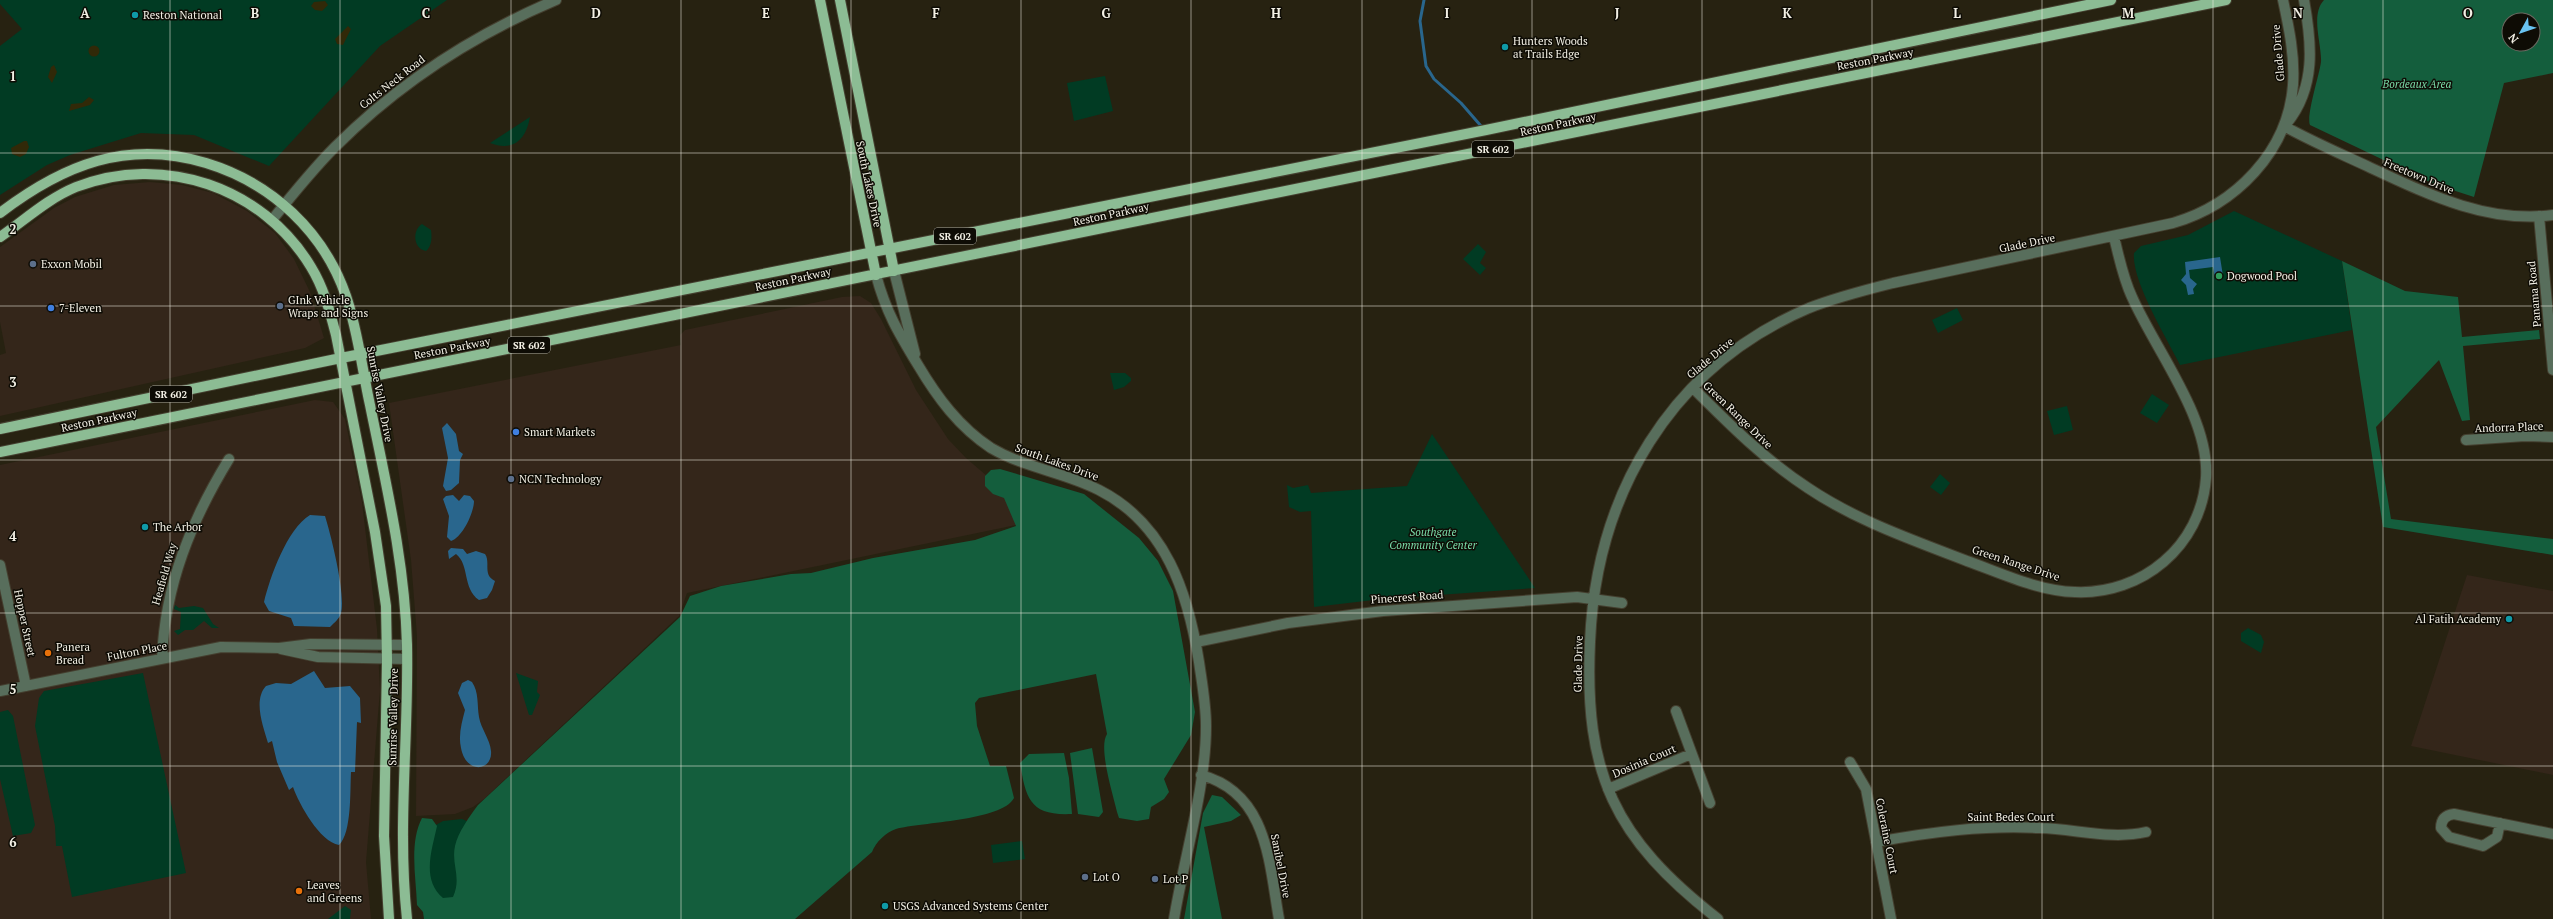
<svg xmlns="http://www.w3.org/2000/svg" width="2553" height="919" font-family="'PT Serif',serif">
	<rect width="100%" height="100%" fill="#272211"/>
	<path fill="#34261a" d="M150,182l32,3 31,8 34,18 28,22 19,26 16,33 14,46 -19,10 -305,68v-61l6,-2 -6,-31v-75l54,-39 21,-11 39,-12z
		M860,296l11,7 10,16 35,71 32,49 18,19 42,36 8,31 -329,68 -8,23 -195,183 -11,8 -18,7 -39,2 1,-180 -6,-76 -22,-157 292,-58 -1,-10 5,-5 157,-33z
		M315,400l18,2 12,17 17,83 15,127 3,61 -14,172 5,57h-371v-454z
		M2467,575l86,16v184l-142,-29z"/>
	<path fill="#013b23" d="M0,0h447l-67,46 -111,120 -75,-31 -53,-2 -71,22 -23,10 -47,30v-149l22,-17 -22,-25z
		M1105,76l8,35 -39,10 -7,-38z
		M530,117c-4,23 -17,35 -40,26z
		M2234,211l108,50 10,69 -172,35c-13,-26 -49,-85 -46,-112l7,-7 47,-11z
		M422,224l9,6c1,7 1,16 -5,21 -13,-2 -14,-21 -4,-27z
		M1478,244l8,8 -6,11 6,5 -6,7 -17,-16z
		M1957,308l6,12 -25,13 -6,-13z
		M1110,373h15l6,5v3l-7,6 -10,3z
		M2152,394l17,11 -12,18 -17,-10z
		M2067,406l6,24 -19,5 -7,-24z
		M1432,434l103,154 -153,11 -68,8 -3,-96 -11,1 -11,-5 -2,-22 6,3 15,-3 3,8 96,-7z
		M1940,474l10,9 -9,12 -11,-8z
		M175,605l4,3 15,-2 9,2 10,16 6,4h-7l-8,-7 -11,9h-8l-7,5 -4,-4 6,-2 1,-17 -7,-3z
		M2248,628l13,7 3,7 -3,11 -20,-12v-8z
		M143,673l43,200 -114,24 -10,-51h-6l-1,-20 -20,-100 4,-28 5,-7z
		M516,673l22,8 -1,11 3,3 -8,20h-3z
		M8,710l5,6 22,109 -4,8 -18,3 -13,-57v-67z
		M462,819l7,3 -7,66 -11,14 -27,-9 10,-67 9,-5z
		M1022,841l3,18 -32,4 -2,-18z
		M345,906l6,4 -1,9h-22z"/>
	<path fill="#145e3d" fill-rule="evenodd" d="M2324,0h229v73l-49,10 -30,114 -40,-13 -124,-59c-4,-9 9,-49 11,-63 1,-18 -11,-47 3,-62zM2509,20h24v24h-24z
		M2342,261l63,30 53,6 4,40 77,-7 1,9 -77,7 7,74 -8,1 -23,-61 -63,67 15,92 162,20v16l-170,-28z
		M1000,469l84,25 55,44 19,23 15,30 22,121 -4,23 -27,44 5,13 -5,7 -13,8 -2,12 -12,2 -18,-3 -2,-6c-4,-18 -19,-64 -10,-78l-11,-60 -117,24 -4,5 2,23 13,40h16l8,32c-12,23 -93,24 -118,31 -10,3 -20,13 -24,23l-77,67h-371l-1,-7 -6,-7c-1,-28 -8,-62 5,-87l10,1 5,7c-5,24 -16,53 6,72l10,-1c9,-20 -2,-32 2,-51 3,-14 15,-30 23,-41l202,-188 10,-21 31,-10 70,-12 20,-1 62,-15 102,-18 41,-14 -12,-28 -11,-4 -8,-8v-10l6,-6z
		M1092,748l11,64 -4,5 -21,-3 -8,-61z
		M1064,753l5,25 3,36c-42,2 -46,-15 -52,-51l9,-9z
		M1212,795l10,2 19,18 -10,6 -27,6 18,92h-38l19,-106z"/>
	<path fill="#312908" d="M325,1l3,4 -6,6 -7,-1 -4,-4 3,-4z
		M348,26l3,3 -8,16 -6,-1 -2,-5z
		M88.5 51a5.5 5.5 0 1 1 11 0a5.5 5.5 0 1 1-11 0Z
		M54,65l3,7 -5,11 -4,-6 3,-10z
		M89,97l5,3 -4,5 -21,6 2,-7 11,-1z
		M24,141h3l2,6 -3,7 -6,3 -8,-3 -1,-6z"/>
	<path fill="#29668d" d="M2220,257l3,19 -8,2 -2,-11 -24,3 1,8 7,6 -4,5 1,5 -6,1 -2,-10 -5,-5 5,-6 -1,-12z
		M447,423l9,11 3,17 4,3 -3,6 -1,23 -8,7 -5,1 -3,-5 5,-28 -6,-30z
		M453,495l6,6 5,-6 6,1 4,5c0,11 -11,36 -23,40l-4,-4 2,-21 -6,-17 3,-3z
		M310,515l15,1c6,19 21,79 16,97 -1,5 -7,10 -11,14l-36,-1 -3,-8 -22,-7 -5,-9c6,-25 23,-73 46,-87z
		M451,548l12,1 4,5 9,-3 9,3c6,8 -3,21 10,27l-3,9 -5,8 -8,2c-17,-12 -9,-35 -23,-46l-7,5 -1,-8z
		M314,671l11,17 25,-2 10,12 1,25 -4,-1 -2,50h-4c-1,17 1,61 -12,73 -19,-3 -40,-41 -46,-58l-4,3 -12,-28 -5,-21 -4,2c-5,-17 -15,-43 -2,-57l10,-3 15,1z
		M468,680l4,2c7,10 5,23 7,35 2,12 11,22 12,34 2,20 -25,24 -30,-3 -3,-13 1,-26 4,-38l-7,-17 4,-10z"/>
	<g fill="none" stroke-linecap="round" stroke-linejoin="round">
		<path stroke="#29668d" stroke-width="3" d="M1424,0l-4,21 6,45 8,13 27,24 20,23"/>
		<g stroke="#443f2f" stroke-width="12">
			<path id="minor" d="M2287,123c29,-36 25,-79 17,-123
				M2284,126c27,15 55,27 83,40 58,27 120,58 186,49
				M2539,216l14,154
				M272,220c20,-25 41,-51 63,-73 64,-64 138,-112 221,-147
				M894,271l21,83
				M876,275c10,37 22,57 42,90 19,32 41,62 73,83 34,20 73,24 108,42 67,34 89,103 100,172 3,21 7,42 7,64 0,62 -22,131 -32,193
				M1693,388c36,36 72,72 115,100 49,33 105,52 159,73 34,12 71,30 108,31 67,3 126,-46 131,-114 4,-60 -50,-127 -74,-181 -9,-19 -13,-40 -18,-60
				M2466,440l59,-4 28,1
				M0,565l26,121
				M1196,642l92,-19 95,-12 194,-14 45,6
				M281,649l37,8 89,2
				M162,658c3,-73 29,-137 67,-199
				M0,691l221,-44 58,1 32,-4 96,1
				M1676,711l34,92
				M1850,762l16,27 25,130
				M1201,775c67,18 68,88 78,144
				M1608,789l83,-35
				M2500,823l-3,14 -14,9 -34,-9 -8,-9c0,-9 5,-13 13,-14l99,20
				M1876,842c55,-10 108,-17 164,-14 36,1 71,12 106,4
				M1718,919c-104,-81 -134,-145 -128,-277 6,-147 80,-275 219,-334 28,-11 56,-18 84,-25l280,-60c62,-18 115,-71 120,-138 2,-29 -4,-57 -10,-85"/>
		</g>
		<g stroke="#443f2f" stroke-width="12">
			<path id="major" d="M820,0l56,275
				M840,0l54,271
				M0,213c63,-48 127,-74 206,-50 66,20 118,69 140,133 12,35 16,73 24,109 16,79 35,158 37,240 2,91 -10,182 0,274
				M0,237c25,-17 47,-38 76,-50 87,-34 187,0 235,80 13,21 19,45 25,68l39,197 11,74 1,54 -3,176 5,83
				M0,429l341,-71 1145,-228 625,-130
				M0,452l2226,-452"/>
		</g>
		<use href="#minor" stroke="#586e5c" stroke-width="10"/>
		<use href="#major" stroke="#8cbc94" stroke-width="10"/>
	</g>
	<path fill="none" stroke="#f3f0e5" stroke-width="1" stroke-opacity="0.55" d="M170,0v919M340,0v919M511,0v919M681,0v919M851,0v919M1021,0v919M1191,0v919M1362,0v919M1532,0v919M1702,0v919M1872,0v919M2042,0v919M2213,0v919M2383,0v919M0,153h2553M0,306h2553M0,460h2553M0,613h2553M0,766h2553"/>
	<g fill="#0f9aa8" stroke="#0e0c05" stroke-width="1.5">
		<circle cx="135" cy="15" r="4"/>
		<circle cx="1505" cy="47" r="4"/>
		<circle cx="145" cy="527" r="4"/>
		<circle cx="2509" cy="619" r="4"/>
		<circle cx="885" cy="906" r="4"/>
	</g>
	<g fill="#5c6f8a" stroke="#0e0c05" stroke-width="1.5">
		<circle cx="33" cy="264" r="4"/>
		<circle cx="280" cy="306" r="4"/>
		<circle cx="511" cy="479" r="4"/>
		<circle cx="1085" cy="877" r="4"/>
		<circle cx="1155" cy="879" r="4"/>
	</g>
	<circle fill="#2e9e5b" stroke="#0e0c05" stroke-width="1.5" cx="2219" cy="276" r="4"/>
	<g fill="#3f7fe0" stroke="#0e0c05" stroke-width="1.5">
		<circle cx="51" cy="308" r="4"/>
		<circle cx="516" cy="432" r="4"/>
	</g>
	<g fill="#e8710a" stroke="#0e0c05" stroke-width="1.5">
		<circle cx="48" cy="653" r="4"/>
		<circle cx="299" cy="891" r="4"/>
	</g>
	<g text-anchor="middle" stroke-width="3" stroke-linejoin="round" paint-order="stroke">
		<g fill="#0e0c05" stroke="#aeaca2" stroke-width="1">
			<rect x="1472" y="141" width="42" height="16" rx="3"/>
			<rect x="934" y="228" width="42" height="16" rx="3"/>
			<rect x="508" y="337" width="42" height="16" rx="3"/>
			<rect x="150" y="386" width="42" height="16" rx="3"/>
		</g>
		<g font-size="10" font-weight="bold" fill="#f3f0e5">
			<text x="1493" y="153">SR 602</text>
			<text x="955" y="240">SR 602</text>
			<text x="529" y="349">SR 602</text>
			<text x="171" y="398">SR 602</text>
		</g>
		<g font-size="11" fill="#f3f0e5" stroke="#0e0c05" text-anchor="start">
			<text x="143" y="19">Reston National</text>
			<text x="1513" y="45">Hunters Woods<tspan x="1513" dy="13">at Trails Edge</tspan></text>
			<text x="41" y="268">Exxon Mobil</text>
			<text x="2227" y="280">Dogwood Pool</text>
			<text x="288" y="304">GInk Vehicle<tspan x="288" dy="13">Wraps and Signs</tspan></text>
			<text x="59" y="312">7-Eleven</text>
			<text x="524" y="436">Smart Markets</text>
			<text x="519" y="483">NCN Technology</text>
			<text x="153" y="531">The Arbor</text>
			<text x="2501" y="623" text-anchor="end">Al Fatih Academy</text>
			<text x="56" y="651">Panera<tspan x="56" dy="13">Bread</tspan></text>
			<text x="1093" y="881">Lot O</text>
			<text x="1163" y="883">Lot P</text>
			<text x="307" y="889">Leaves<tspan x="307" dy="13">and Greens</tspan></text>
			<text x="893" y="910">USGS Advanced Systems Center</text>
		</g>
		<g font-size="11" fill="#f3f0e5" stroke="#0e0c05">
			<text transform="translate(2278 53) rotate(-95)" y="4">Glade Drive</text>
			<text transform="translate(1875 59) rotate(-11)" y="4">Reston Parkway</text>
			<text transform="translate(392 82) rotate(-38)" y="4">Colts Neck Road</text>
			<text transform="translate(1558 124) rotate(-12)" y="4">Reston Parkway</text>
			<text transform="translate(2419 176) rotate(23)" y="4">Freetown Drive</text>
			<text transform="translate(869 184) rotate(78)" y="4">South Lakes Drive</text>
			<text transform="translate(1111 214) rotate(-12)" y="4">Reston Parkway</text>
			<text transform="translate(2027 243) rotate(-12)" y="4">Glade Drive</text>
			<text transform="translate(793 279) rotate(-12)" y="4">Reston Parkway</text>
			<text transform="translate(2534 294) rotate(-95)" y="4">Panama Road</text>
			<text transform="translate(452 348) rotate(-11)" y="4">Reston Parkway</text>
			<text transform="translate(1710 358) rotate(-40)" y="4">Glade Drive</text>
			<text transform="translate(380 394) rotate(79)" y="4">Sunrise Valley Drive</text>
			<text transform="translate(1738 415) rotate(44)" y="4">Green Range Drive</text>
			<text transform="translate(99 420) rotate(-12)" y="4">Reston Parkway</text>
			<text transform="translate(2509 427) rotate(-2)" y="4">Andorra Place</text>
			<text transform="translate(1057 462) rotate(20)" y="4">South Lakes Drive</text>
			<text transform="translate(2016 563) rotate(18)" y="4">Green Range Drive</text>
			<text transform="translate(164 574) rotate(-74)" y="4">Heafield Way</text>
			<text transform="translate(1407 597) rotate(-4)" y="4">Pinecrest Road</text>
			<text transform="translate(25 623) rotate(78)" y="4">Hopper Street</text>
			<text transform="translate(137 651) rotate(-11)" y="4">Fulton Place</text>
			<text transform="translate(1578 664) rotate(-89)" y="4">Glade Drive</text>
			<text transform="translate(393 717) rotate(-89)" y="4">Sunrise Valley Drive</text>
			<text transform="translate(1644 761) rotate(-23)" y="4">Dosinia Court</text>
			<text x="2011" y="821">Saint Bedes Court</text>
			<text transform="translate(1887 836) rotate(79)" y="4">Coleraine Court</text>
			<text transform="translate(1281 866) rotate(79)" y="4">Sanibel Drive</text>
		</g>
		<g font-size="11" font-style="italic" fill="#7bddaa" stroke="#0e0c05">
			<text x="2417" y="88">Bordeaux Area</text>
			<text x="1433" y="536">Southgate<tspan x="1433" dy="13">Community Center</tspan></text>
		</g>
	</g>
	<g font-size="13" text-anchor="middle" font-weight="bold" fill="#f3f0e5" stroke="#0e0c05" stroke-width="3" stroke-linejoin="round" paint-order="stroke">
		<text x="85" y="18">A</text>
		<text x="255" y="18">B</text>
		<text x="426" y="18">C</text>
		<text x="596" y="18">D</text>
		<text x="766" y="18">E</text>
		<text x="936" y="18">F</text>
		<text x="1106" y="18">G</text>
		<text x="1276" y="18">H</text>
		<text x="1447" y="18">I</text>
		<text x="1617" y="18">J</text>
		<text x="1787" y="18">K</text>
		<text x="1957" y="18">L</text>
		<text x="2128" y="18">M</text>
		<text x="2298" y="18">N</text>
		<text x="2468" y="18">O</text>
		<text x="13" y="81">1</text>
		<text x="13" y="234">2</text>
		<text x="13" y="387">3</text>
		<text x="13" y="541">4</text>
		<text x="13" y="694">5</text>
		<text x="13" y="847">6</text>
	</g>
	<g transform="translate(2521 32) rotate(230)"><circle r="19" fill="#0e0c05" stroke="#6a675f"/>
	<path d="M0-3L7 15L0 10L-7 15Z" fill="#69c3f1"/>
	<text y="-6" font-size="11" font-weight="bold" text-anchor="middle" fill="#f3f0e5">N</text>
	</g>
</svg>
